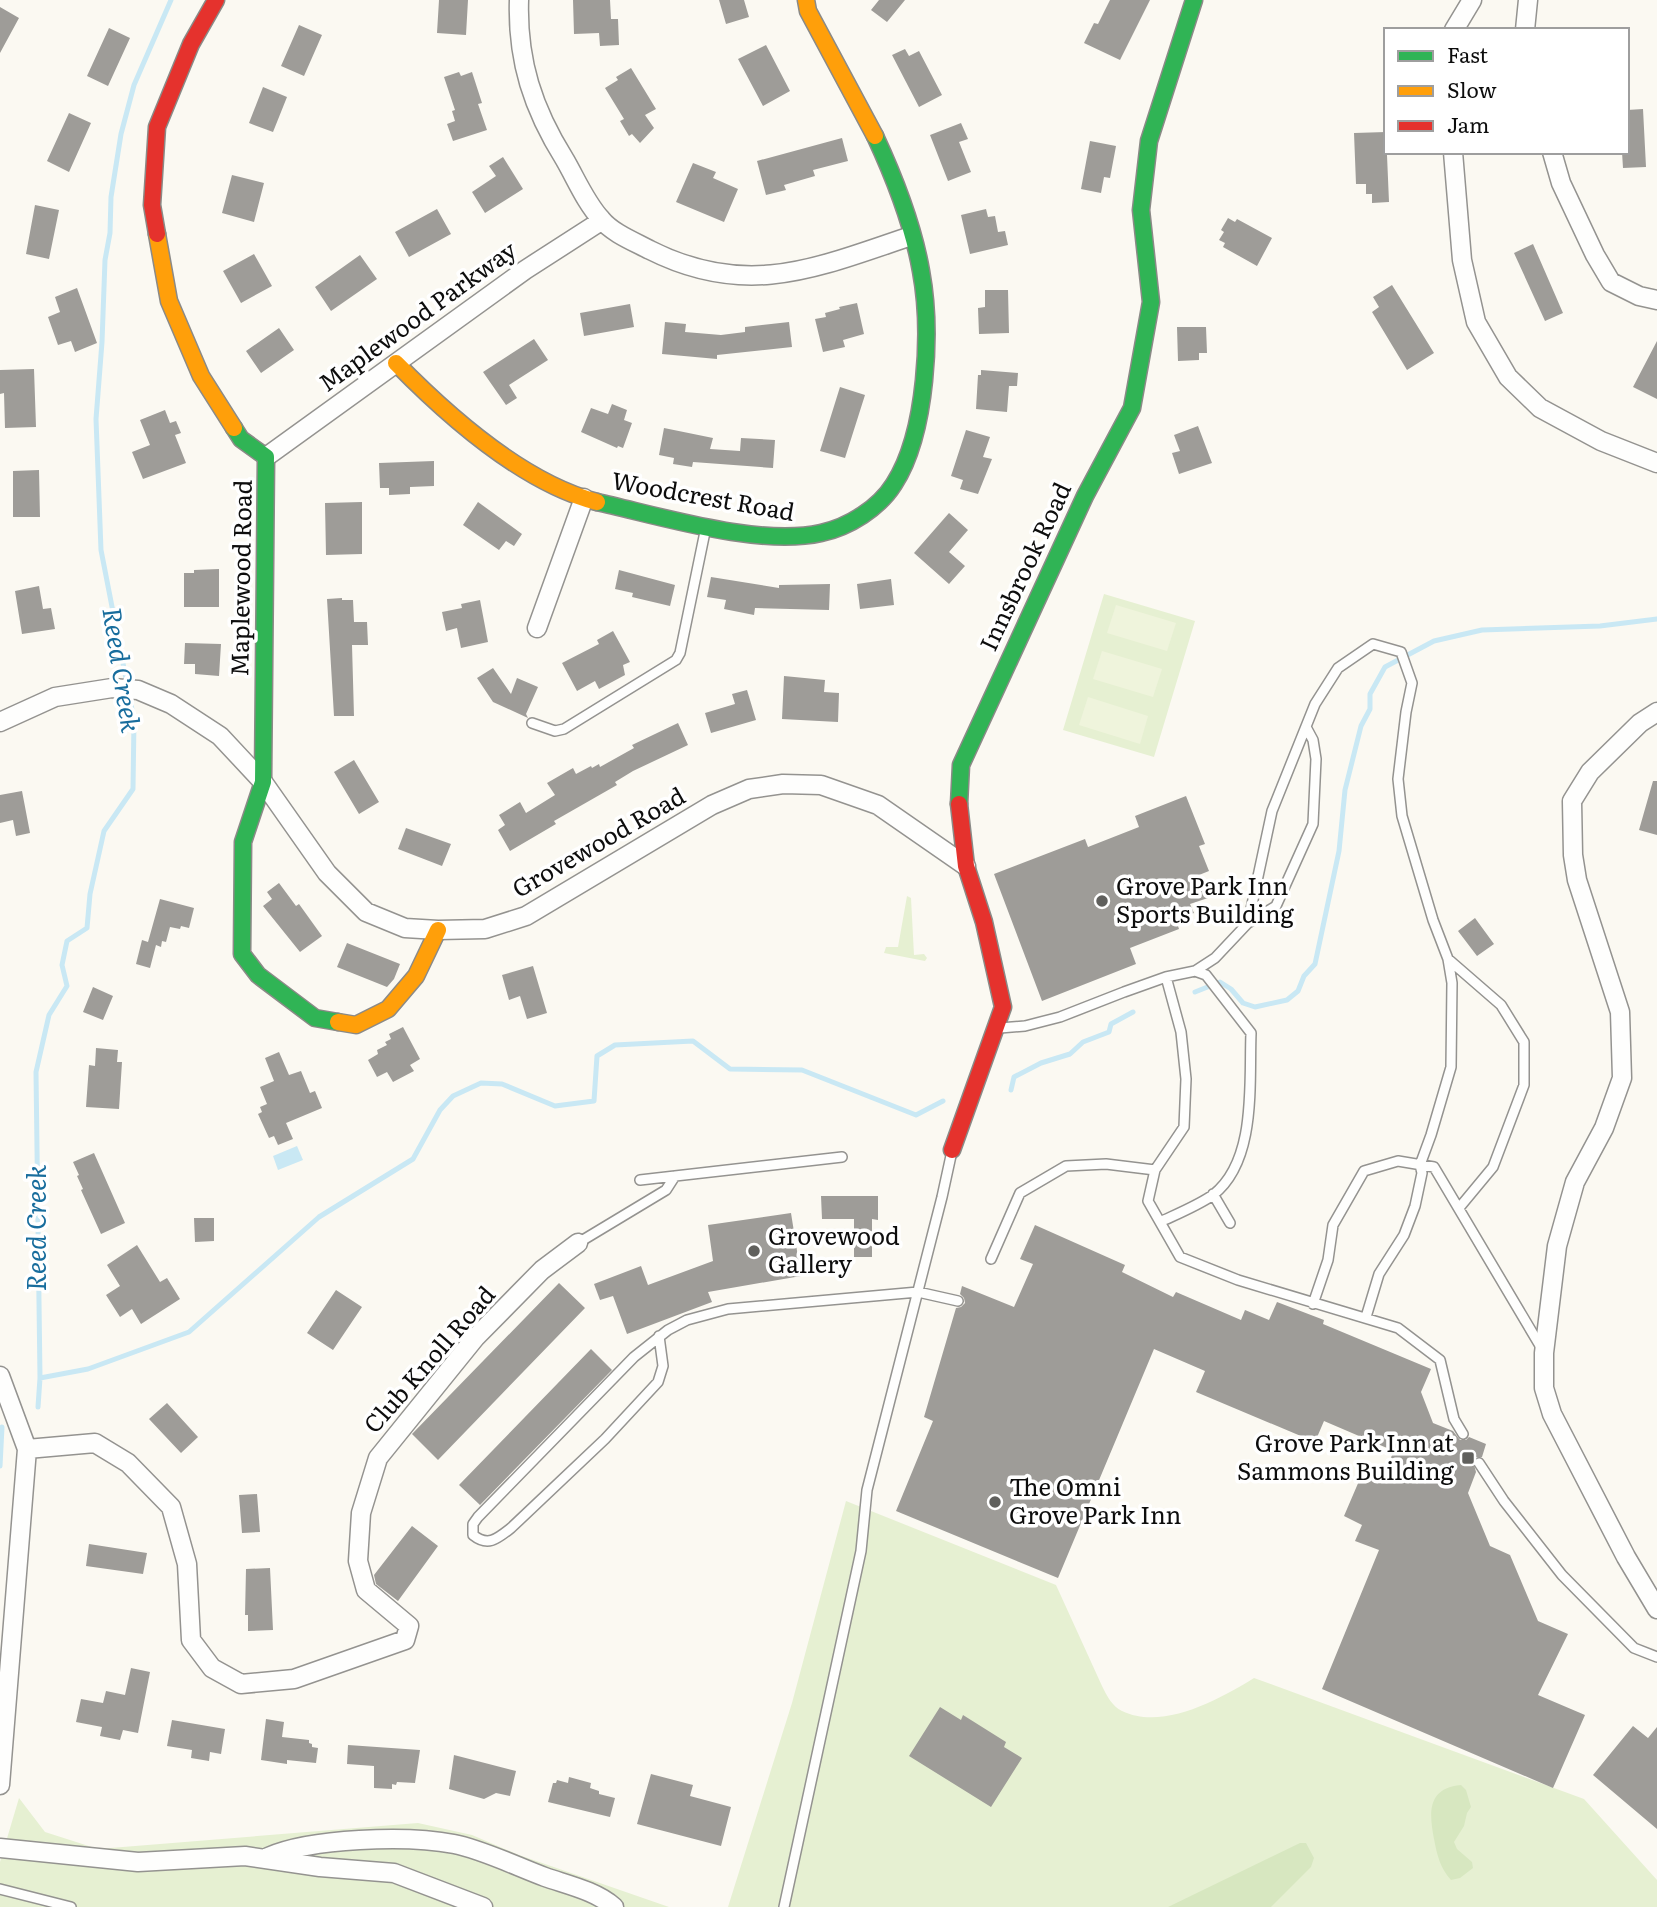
<svg xmlns="http://www.w3.org/2000/svg" width="1657" height="1907" font-family="Literata,serif">
	<rect width="100%" height="100%" fill="#fbf9f2"/>
	<path fill="#e6f0d2" d="M1104,594l91,27 -41,136 -91,-27z
		M907,896l4,2 3,57 10,-1 3,4 -2,3 -41,-8 2,-6h12z
		M846,1501l210,84 46,101c5,10 10,20 20,25 41,20 98,-12 132,-33l330,121 73,81v27h-929l64,-204z
		M19,1798l26,34 53,17 320,-26 54,12 47,20 150,52h-669v-45z"/>
	<path fill="#d7e7c0" d="M1461,1785l5,5 5,17 -4,6 -3,13 -10,16 3,7 15,13 1,6 -13,10 -9,2c-11,-12 -14,-25 -17,-41 -5,-26 -7,-51 27,-54z
		M1300,1843h6l8,15 -3,9 -40,40h-103z"/>
	<path fill="#eff4dc" d="M1116,605l60,18 -9,28 -60,-18z
		M1102,651l60,18 -9,28 -60,-18z
		M1088,697l60,19 -8,28 -61,-19z"/>
	<path fill="#c9e8f4" d="M297,1146l6,14 -25,10 -5,-14z"/>
	<g fill="none" stroke-linecap="round" stroke-linejoin="round">
		<path stroke="#c9e8f4" stroke-width="5" d="M1195,992l25,-10 11,7 12,14 12,4 32,-7 11,-9 6,-15 11,-12 24,-113 6,-61 16,-64 9,-17v-15l15,-27 49,-26 48,-11 118,-4 57,-7
			M1011,1090l3,-13 27,-14 29,-9 13,-12 26,-10 2,-8 22,-12
			M40,1378l48,-9 101,-37 130,-115 94,-58 27,-49 13,-14 28,-13 21,1 53,22 39,-5 3,-45 18,-11 78,-4 37,28 72,1 114,45 27,-14
			M38,1407l2,-29 -4,-306 13,-57 18,-29 -5,-21 5,-24 20,-13 3,-34 14,-63 29,-42 1,-69 -33,-170 -5,-131 6,-77 3,-82 5,-27 1,-36 10,-63 13,-49 37,-85
			M0,1466l2,-39"/>
	</g>
	<path fill="#9e9c98" d="M439,0h29l-2,35 -29,-2z
		M573,0h37l1,19h7l1,26 -19,1 -1,-13 -25,1z
		M719,0h25l5,17 -23,7z
		M879,0h26l-18,22 -16,-12z
		M1110,0h40l-30,60 -36,-17 10,-20 4,1z
		M0,7l19,11 -19,35z
		M299,25l23,10 -18,41 -23,-10z
		M109,28l21,10 -22,48 -21,-10z
		M766,45l24,46 -27,15 -25,-47z
		M905,49l4,7 10,-5 23,44 -23,12 -27,-52z
		M631,68l25,41 -11,6 9,13 -14,15 -8,-9 -3,2 -9,-15 4,-2 -19,-31 13,-8 -2,-3z
		M459,72l2,4 11,-4 10,31 -4,1 9,26 -34,11 -6,-17 8,-3 -3,-10 3,-1 -11,-33z
		M263,87l24,10 -14,35 -24,-9z
		M1643,109l3,58 -23,1 -1,-16h5v-42z
		M69,113l22,10 -22,49 -22,-11z
		M961,123l7,16 -9,3 12,30 -23,9 -18,-46z
		M1386,132l3,70 -17,1v-9h-6v-10h-10l-2,-51z
		M842,138l6,23 -35,9 2,6 -31,9 2,5 -20,5 -9,-34z
		M1090,141l26,5 -6,32 -6,-1 -3,16 -20,-4z
		M503,157l20,32 -38,24 -13,-21 24,-16 -7,-10z
		M693,163l23,9 -3,6 25,11 -14,33 -48,-20z
		M232,175l32,8 -10,39 -32,-9z
		M35,205l24,5 -10,49 -23,-5z
		M437,209l14,25 -42,23 -14,-25z
		M986,209l2,8 7,-1 3,16 7,-1 3,14 -38,9 -9,-39z
		M1228,218l7,4 2,-3 35,19 -15,28 -34,-19 2,-4 -6,-3 5,-8 -3,-2z
		M1533,244l30,69 -18,8 -31,-68z
		M254,254l18,32 -31,17 -18,-32z
		M360,255l17,24 -46,32 -16,-24z
		M1392,285l42,68 -27,17 -35,-58 7,-5 -6,-10z
		M77,288l20,55 -22,9 -4,-11 -13,4 -10,-28 12,-5 -5,-15z
		M985,290h23l1,43 -30,1 -1,-26 7,-1z
		M857,303l7,31 -21,6 2,7 -22,5 -8,-33 11,-2 -1,-4 15,-4 -1,-2z
		M630,304l4,23 -50,9 -4,-23z
		M665,322l21,2 -1,8 36,3 24,-3v-5l44,-5 3,25 -75,8v4l-55,-5z
		M1177,327h29l1,26h-8v7l-21,1z
		M279,328l15,22 -33,23 -15,-22z
		M534,339l14,21 -39,25 8,13 -11,7 -23,-33z
		M1657,341v58l-24,-12z
		M34,369l2,58 -31,1 -1,-35 -4,1v-24z
		M981,370l37,3 -1,13h-8l-2,26 -31,-3 2,-34h3z
		M840,387l25,8 -20,63 -25,-7z
		M612,404l15,6 -3,10 8,3 -9,25 -5,-2 -1,2 -36,-16 10,-24 17,6z
		M165,410l5,13 6,-2 5,12 -6,2 11,28 -43,16 -11,-27 18,-7 -10,-25z
		M1198,426l14,37 -33,11 -7,-21 8,-2 -6,-16z
		M664,428l49,10 -3,11 30,2 1,-13 34,2 -2,28 -80,-6 -1,5 -19,-3 1,-6 -15,-3z
		M966,430l24,7 -7,20 9,2 -14,35 -18,-5 3,-9 -12,-4z
		M434,461v25l-24,1v7l-21,1v-7h-9l-1,-25z
		M39,470l1,47h-27v-46z
		M362,502v52l-36,1 -1,-52z
		M478,502l44,32 -8,12 -8,-5 -7,9 -36,-25z
		M949,513l19,17 -19,22 16,14 -16,18 -35,-31z
		M219,569v38h-35v-34h10v-3z
		M619,570l56,15 -5,21 -38,-9 1,-4 -18,-4z
		M711,577l68,11v-3l51,-1 -1,26 -74,-2 -1,7 -30,-6 2,-9 -19,-3z
		M891,579l3,26 -34,4 -3,-25z
		M39,586l4,23 8,-1 4,21 -33,5 -7,-43z
		M342,598v2h11l1,22h13l1,23h-16l2,71h-20l-7,-117z
		M480,600l8,42 -27,6 -4,-20 -11,3 -4,-19 20,-4 -1,-4z
		M613,631l17,31 -7,3 2,10 -26,14 -4,-8 -18,10 -15,-28 37,-19 -2,-4z
		M185,643l36,1 -2,32 -24,-2v-10h-11z
		M493,668l18,26 6,-16 21,9 -12,27 2,4 -35,-16 -16,-24z
		M784,676l41,4 -1,12 15,1 -1,29 -56,-3z
		M747,690l9,30 -45,13 -6,-20 30,-9 -3,-10z
		M678,723l10,22 -55,26 -18,11 2,3 -63,36 2,3 -46,27 -12,-21 7,-5 -6,-10 21,-13 6,11 29,-18 -8,-12 26,-15 3,6 15,-8 1,2 7,-4 1,3 34,-19 -2,-3z
		M354,760l25,42 -20,12 -25,-42z
		M1653,781h4v54l-18,-5z
		M22,791l8,42 -14,3 -3,-16 -13,3v-28z
		M1186,796l19,48 -6,2 10,25 -10,4 9,23 -18,6 4,9 -18,7 3,9 -49,19 6,16 -94,37 -48,-127 91,-35 3,8 51,-20 -4,-11z
		M406,828l45,16 -9,22 -44,-17z
		M279,883l17,23 3,-2 23,32 -22,16 -37,-46 9,-7 -5,-7z
		M160,899l34,9 -5,20 -8,-2 -1,3 -10,-2 -4,15 -4,-1 -1,6 -5,-2 -6,23 -14,-4 6,-24 6,2z
		M1475,918l19,26 -17,12 -19,-25z
		M347,943l53,21 -6,15 -7,8 -50,-20z
		M533,966l14,47 -20,6 -7,-23 -11,4 -7,-25z
		M93,987l20,9 -10,24 -20,-8z
		M403,1027l17,32 -10,6 4,6 -21,11 -6,-10 -10,5 -9,-17 10,-6 -1,-4 10,-5 -2,-3 6,-3 -2,-5z
		M96,1048l22,2 -1,12h5l-3,47 -33,-2 3,-42 6,1z
		M279,1052l10,23 12,-4 9,22 5,-2 7,17 -36,15 7,16 -15,6 -4,-9 -5,2 -11,-24 4,-2 -2,-5 7,-3 -7,-17 14,-6 -9,-23z
		M94,1153l31,70 -24,11 -20,-44 2,-1 -6,-13 2,-1 -6,-13z
		M821,1196h57v24l-6,-1v38h-18v-38h-32z
		M791,1213l10,63 -93,16 4,10 -85,32 -14,-38 -13,4 -6,-16 47,-18 7,19 65,-24 -5,-36z
		M194,1218h20v23l-19,1z
		M1035,1225l90,40 -3,7 51,25 3,-5 65,28 4,-10 24,10 8,-18 47,18 -1,4 108,45 -10,23 12,31 20,8 7,9h6l3,-3 17,7 -4,13h-6l-3,4 3,11 -8,21 22,53 20,9 28,66 30,13 -30,61 47,20 -32,73 -231,-99 57,-139 -24,-9 7,-16 -18,-9 18,-42 18,7 14,-30 -70,-30 -9,21 -119,-50 9,-21 -51,-22 -96,229 -162,-67 37,-90 -9,-4 32,-109 5,-1 4,-4 -1,-5 -4,-4 2,-8 52,21 19,-43 -13,-5z
		M137,1245l23,37 7,-4 13,21 -39,25 -9,-15 -12,8 -14,-22 14,-9 -13,-21z
		M559,1283l26,25 -147,152 -26,-26z
		M336,1290l26,17 -29,43 -26,-17z
		M591,1349l21,21 -132,135 -21,-20z
		M167,1403l31,34 -17,16 -32,-34z
		M257,1494l3,38 -18,1 -3,-38z
		M412,1526l26,20 -40,55 -22,-17 -2,-9z
		M89,1544l58,9 -4,21 -57,-8z
		M270,1568l3,62 -25,1v-16h-3l1,-46z
		M131,1668l19,4 -12,61 -15,-3 -3,10 -20,-4 2,-9 -26,-5 5,-23 22,4 3,-12 19,4z
		M940,1707l21,13 2,-5 43,27 -2,5 18,11 -31,49 -82,-51z
		M266,1719l18,3 -2,15 27,3v3l3,1v3l6,1 -2,15 -29,-3v4l-26,-4z
		M172,1720l53,9 -4,25 -11,-2 -1,9 -18,-3 1,-8 -25,-4z
		M1633,1726l15,12 9,-11v102l-64,-54z
		M348,1745l72,5 -5,33 -18,-1 -1,3 -4,-1v5l-18,-1v-22l-27,-2z
		M454,1755l62,16 -6,25 -14,-3 -12,6 -35,-10z
		M651,1774l42,11 -3,11 41,11 -10,39 -84,-22z
		M569,1777l22,6 -1,5 9,3v3l16,4 -5,19 -62,-15 5,-19h3l1,-3 11,3z"/>
	<g fill="none" stroke-linecap="round" stroke-linejoin="round">
		<g stroke="#949390" stroke-width="12">
			<path id="lane" d="M532,723l23,8 9,-2 112,-69 4,-7 26,-126
				M1248,923l24,-112 43,-107 23,-36 35,-24 28,8 11,31 -6,29 -8,67 4,37 31,104 15,39 4,24 -1,84 -20,68 -11,30 2,8 -7,33 -11,29 -25,39 -13,43
				M1448,959l53,46 23,37v43l-31,82 -34,41
				M1166,977l15,55 5,47 -2,48 -29,43 -7,31 32,56 58,23 160,48 42,32 14,59 9,15
				M1000,1028l25,-2 35,-9 64,-25 42,-15 29,-6 20,-13 33,-35 28,-17 37,-82 3,-65 -3,-19 -7,-13
				M640,1180l202,-23
				M1213,1194l17,29
				M1160,1222c17,-8 37,-16 53,-27 44,-34 36,-112 38,-162l-45,-58 -11,-4
				M578,1243l88,-53 9,-14
				M991,1259l29,-66 46,-27 40,-2 49,6
				M1313,1304l15,-44 5,-35 31,-54 34,-10 36,6 108,182
				M659,1336l4,30 -5,16 -53,57 -94,89c-14,11 -23,19 -38,7v-11l5,-7 156,-160 34,-27 19,-10 41,-11 190,-17 40,9
				M1479,1463l25,38 58,74 72,73 23,9
				M0,1889l71,18
				M784,1907l77,-356 6,-61 75,-293 10,-46"/>
		</g>
		<g stroke="#949390" stroke-width="21">
			<path id="street" d="M519,0c-2,61 14,109 46,160 11,19 21,43 36,59 11,14 34,23 49,31 97,49 166,18 261,-14
				M1454,30l18,-30
				M1525,30l3,-30
				M1453,152l9,108 14,62 32,55 32,31 61,33 56,22
				M1552,152l9,31 34,72 16,27 28,14 18,4
				M266,457l259,-187 76,-49
				M537,628l47,-130
				M1657,712l-17,11 -50,49 -18,29 1,54 4,25 43,132 2,66 -18,50 -29,54 -18,64 -13,107v35l8,26 74,143 31,52
				M0,722l55,-25 57,-9 26,2 33,14 49,32 43,46 64,91 39,39 39,16 33,2 47,-1 41,-13 186,-111 37,-16 34,-5 38,1 57,20 88,61
				M0,1376l27,73 -27,336
				M27,1449l68,-6 33,20 43,44 16,57 4,76 21,28 29,16 53,-5 111,-39 4,-14 -43,-36 -8,-29 3,-48 17,-55 97,-120 67,-68 36,-27
				M0,1848l138,14 107,-6 75,11 74,6 89,34
				M268,1857c43,-19 139,-22 186,-13 27,5 64,23 91,33 23,8 51,14 69,30"/>
		</g>
		<g stroke="#8b8a87" stroke-width="19">
			<path id="fast" d="M234,428l7,11 25,18 -3,325 -20,60 -1,112 16,21 57,43 23,4
				M597,502c63,14 162,45 224,31 28,-6 58,-25 73,-49 33,-51 38,-154 27,-213 -8,-46 -26,-92 -46,-135
				M959,804l2,-39 124,-269 47,-88 19,-106 -10,-92 8,-69 45,-141"/>
		</g>
		<g stroke="#8b8a87" stroke-width="19">
			<path id="slow" d="M806,0l2,11 67,125
				M157,234l12,67 32,75 33,52
				M396,363c52,53 127,120 201,139
				M338,1022l18,3 32,-16 28,-33 22,-46"/>
		</g>
		<g stroke="#8b8a87" stroke-width="19">
			<path id="jam" d="M157,234l-5,-29 5,-78 34,-83 25,-44
				M952,1150l51,-143 -19,-85 -18,-56 -7,-62"/>
		</g>
		<use href="#lane" stroke="#fefefd" stroke-width="9"/>
		<use href="#street" stroke="#fefefd" stroke-width="18"/>
		<use href="#fast" stroke="#30b455" stroke-width="16"/>
		<use href="#slow" stroke="#ff9f0a" stroke-width="16"/>
		<use href="#jam" stroke="#e5322d" stroke-width="16"/>
	</g>
	<g fill="#60605d" stroke="#fff" stroke-width="2.5">
		<circle cx="1102" cy="901" r="7"/>
		<circle cx="754" cy="1251" r="7"/>
		<rect x="1461" y="1451" width="14" height="14" rx="3.5"/>
		<circle cx="995" cy="1502" r="7"/>
	</g>
	<g text-anchor="middle" stroke-width="7" stroke-linejoin="round" paint-order="stroke">
		<g font-size="24" fill="#0d0d0d" stroke="#fff">
			<text transform="translate(418 317) rotate(-36)" y="8">Maplewood Parkway</text>
			<text transform="translate(703 497) rotate(10)" y="8">Woodcrest Road</text>
			<text transform="translate(1026 567) rotate(-65)" y="8">Innsbrook Road</text>
			<text transform="translate(242 578) rotate(-89)" y="8">Maplewood Road</text>
			<text transform="translate(599 843) rotate(-30)" y="8">Grovewood Road</text>
			<text transform="translate(430 1360) rotate(-49)" y="8">Club Knoll Road</text>
		</g>
		<g font-size="24" fill="#0d0d0d" stroke="#fff" text-anchor="start">
			<text x="1116" y="895">Grove Park Inn<tspan x="1116" dy="28">Sports Building</tspan></text>
			<text x="768" y="1245">Grovewood<tspan x="768" dy="28">Gallery</tspan></text>
			<text x="1454" y="1452" text-anchor="end">Grove Park Inn at<tspan x="1454" dy="28">Sammons Building</tspan></text>
			<text x="1009" y="1496">The Omni<tspan x="1009" dy="28">Grove Park Inn</tspan></text>
		</g>
		<g font-size="26" font-style="italic" fill="#186d9d" stroke="#fff">
			<text transform="translate(121 670) rotate(81)" y="9">Reed Creek</text>
			<text transform="translate(37 1228) rotate(-90)" y="9">Reed Creek</text>
		</g>
	</g>
	<rect x="1384" y="28" width="245" height="126" fill="#ffffff" stroke="#9e9e9e" stroke-width="2"/>
	<rect x="1398" y="51" width="35" height="10" fill="#30b455" stroke="#9e9e9e" stroke-width="2"/>
	<text x="1447" y="63" font-size="21" fill="#0d0d0d">Fast</text>
	<rect x="1398" y="86" width="35" height="10" fill="#ff9f0a" stroke="#9e9e9e" stroke-width="2"/>
	<text x="1447" y="98" font-size="21" fill="#0d0d0d">Slow</text>
	<rect x="1398" y="121" width="35" height="10" fill="#e5322d" stroke="#9e9e9e" stroke-width="2"/>
	<text x="1447" y="133" font-size="21" fill="#0d0d0d">Jam</text>
</svg>
